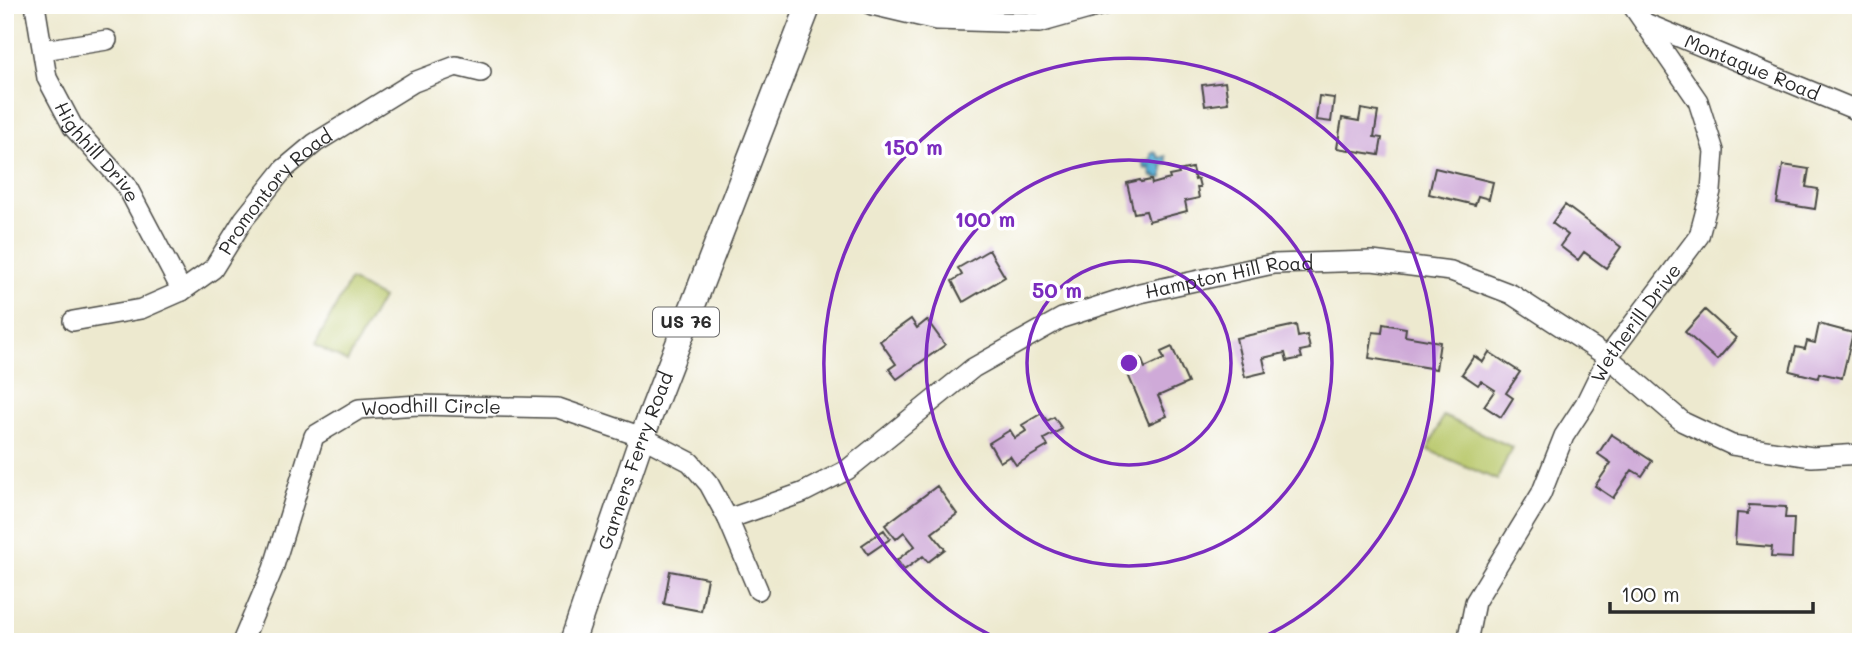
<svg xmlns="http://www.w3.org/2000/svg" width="1866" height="647" font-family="Mali,sans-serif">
	<defs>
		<pattern id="water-waves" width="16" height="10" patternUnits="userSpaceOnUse" patternTransform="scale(1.75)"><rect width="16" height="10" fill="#58afd5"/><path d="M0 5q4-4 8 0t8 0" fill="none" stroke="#498fad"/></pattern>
	</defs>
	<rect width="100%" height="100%" fill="#fff"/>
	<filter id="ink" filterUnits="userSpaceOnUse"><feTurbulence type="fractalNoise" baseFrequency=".0143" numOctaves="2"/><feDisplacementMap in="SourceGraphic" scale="14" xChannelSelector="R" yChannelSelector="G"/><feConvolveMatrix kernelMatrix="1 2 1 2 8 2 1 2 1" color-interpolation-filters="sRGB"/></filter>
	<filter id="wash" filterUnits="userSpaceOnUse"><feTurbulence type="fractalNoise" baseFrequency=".00686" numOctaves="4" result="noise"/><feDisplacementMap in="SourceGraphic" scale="28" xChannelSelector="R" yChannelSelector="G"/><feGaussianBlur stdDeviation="1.57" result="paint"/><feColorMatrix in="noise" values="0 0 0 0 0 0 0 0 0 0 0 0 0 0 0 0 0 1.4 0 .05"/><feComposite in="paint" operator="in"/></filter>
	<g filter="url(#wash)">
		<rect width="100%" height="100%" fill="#ede9cf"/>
		<path fill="#b8c769" stroke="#72794a" stroke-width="2" d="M350,280l32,18 -35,64 -32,-17z
			M1443,416l69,31 -15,33 -69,-30z"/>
		<path fill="url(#water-waves)" stroke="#426d80" stroke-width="2" d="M1155,152l5,6 6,-2 2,8 -5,1v13l-7,1v-3l-4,1 -2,-9 -5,1 -2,-7 8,-2v-6z"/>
		<g id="blocks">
			<path fill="#cfaad8" d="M1225,82l3,21 -23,3 -3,-21z
				M1319,96l15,2 -3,24 -15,-2z
				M1361,109l17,3 -4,25 8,1 -3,17 -42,-7 5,-30 17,3z
				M1783,165l26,4 -3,18 12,2 -3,20 -38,-6z
				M1192,168l3,12 3,-1 2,8h-3l2,11 -14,3 2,10 -38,10 -3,-10 -12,2 -7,-30 13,-3 1,2 10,-2 1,4 18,-5 -1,-3 10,-2 -1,-3z
				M1435,168l58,14 -4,17 -11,-3 -3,9 -46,-11z
				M1565,205l56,42 -15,21 -22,-16 -6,8 -18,-14 8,-11 -16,-12z
				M989,250l16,27 -42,25 -11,-21 10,-6 -4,-7z
				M1705,310l31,28 -19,22 -32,-28z
				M911,319l6,9 10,-8 18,25 -48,34 -8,-10 7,-5 -16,-23z
				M1383,324l23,4 -1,8 35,6 -4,27 -67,-11 4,-26 9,1z
				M1819,324l34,9 -11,45 -23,-5 -1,5 -28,-7 6,-24 9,2 2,-8 8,2z
				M1296,325l2,12 9,-2 3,14 -10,2 2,7 -15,3 -2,-8 -22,5 3,14 -21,5 -9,-39z
				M1172,347l16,36 -30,13 9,20 -18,8 -25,-59 17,-7 4,10 19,-9 -3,-7z
				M1489,352l31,20 -14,21 7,5 -12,19 -17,-11 11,-16 -14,-9 -3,4 -16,-11 12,-18 9,6z
				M1042,413l5,8 7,-4 8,12 -18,10 4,7 -32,19 -6,-9 -10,6 -11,-19 21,-13 5,8 11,-7 -4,-6z
				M1611,434l41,27 -10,15 -10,-6 -19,28 -18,-12 16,-23 -13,-9z
				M937,486l20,28 -25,19 13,16 -17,13 -5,-6 -19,14 -7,-10 18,-14 -11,-14 -8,7 -11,-14z
				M1749,505l37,2 -1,11h9l-2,40 -21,-1 1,-10 -37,-3 2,-31 11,1z
				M884,530l6,9 -22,15 -6,-9z
				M670,571l37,7 -6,33 -37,-7z"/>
		</g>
	</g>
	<g filter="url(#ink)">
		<use href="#blocks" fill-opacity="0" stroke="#484844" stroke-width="2"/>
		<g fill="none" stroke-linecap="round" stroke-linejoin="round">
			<g stroke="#484844" stroke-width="22">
				<g id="minor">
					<path id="s1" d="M35,5l12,73 26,49 53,58 56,106"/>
					<path d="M872,5l64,15 103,3 64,-18"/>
					<path id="s2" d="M1645,23l216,89"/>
					<path d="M43,50l64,-10"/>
					<path id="s3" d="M73,321l68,-12 41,-18 31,-22 31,-50 40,-50 31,-26 99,-61 42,-16 25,6"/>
					<path d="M728,519l30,71"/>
					<path id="s4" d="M242,642l31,-73 41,-133 45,-27 59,-4 140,3 84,29 48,25 19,22 19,35 74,-26 45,-23 126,-102 89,-50 78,-25 133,-29 99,-3 79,10 60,23 97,63 75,65 49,23 80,12 49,-3"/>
					<path id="s5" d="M1467,642l8,-40 66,-108 23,-58 21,-32 23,-47 91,-121 12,-45 3,-40 -16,-50 -66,-96"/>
				</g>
			</g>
			<g stroke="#484844" stroke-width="27">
				<g id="major">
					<path id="s6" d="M572,642l70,-205 167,-432"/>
				</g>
			</g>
			<use href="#minor" stroke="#fff" stroke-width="19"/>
			<use href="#major" stroke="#fff" stroke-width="24"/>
		</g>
	</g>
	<g fill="none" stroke="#7b2cbf" stroke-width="3.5">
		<circle cx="1129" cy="363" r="102"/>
		<circle cx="1129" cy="363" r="203"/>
		<path d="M1005 642A305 305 0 1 1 1253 642"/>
	</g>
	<g text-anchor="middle" stroke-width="7" stroke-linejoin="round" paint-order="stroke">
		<rect fill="#fff" stroke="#6b6b6b" stroke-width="2" x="653" y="307.5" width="66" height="29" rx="5"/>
		<g font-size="18" font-weight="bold" fill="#2b2b2b">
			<text x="686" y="328">US 76</text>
		</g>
		<g font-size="19" fill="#2b2b2b" stroke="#fff">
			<text dy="7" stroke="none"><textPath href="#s2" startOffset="116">Montague Road</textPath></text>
			<text dy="7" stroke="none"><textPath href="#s1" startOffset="164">Highhill Drive</textPath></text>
			<text dy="7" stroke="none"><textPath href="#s3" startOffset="252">Promontory Road</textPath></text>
			<text dy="7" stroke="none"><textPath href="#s4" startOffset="1248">Hampton Hill Road</textPath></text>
			<text dy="7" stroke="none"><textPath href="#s5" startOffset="364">Wetherill Drive</textPath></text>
			<text dy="7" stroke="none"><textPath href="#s4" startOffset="343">Woodhill Circle</textPath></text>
			<text dy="7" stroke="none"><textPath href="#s6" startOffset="192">Garners Ferry Road</textPath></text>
		</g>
	</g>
	<circle cx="1129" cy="363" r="10" fill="#7b2cbf" stroke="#fff" stroke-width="3.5"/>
	<g font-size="21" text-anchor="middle" font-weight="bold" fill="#7b2cbf" stroke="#fff" stroke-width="7" stroke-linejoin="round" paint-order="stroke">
		<text x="913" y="155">150 m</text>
		<text x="985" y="227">100 m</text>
		<text x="1057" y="298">50 m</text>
	</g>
	<rect width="1866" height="647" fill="none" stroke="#fff" stroke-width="28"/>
	<path d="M1610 602v10h203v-10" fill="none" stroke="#2b2b2b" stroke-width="3.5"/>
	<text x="1621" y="602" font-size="21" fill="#2b2b2b" stroke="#ffffff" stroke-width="5" paint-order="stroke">100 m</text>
</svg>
